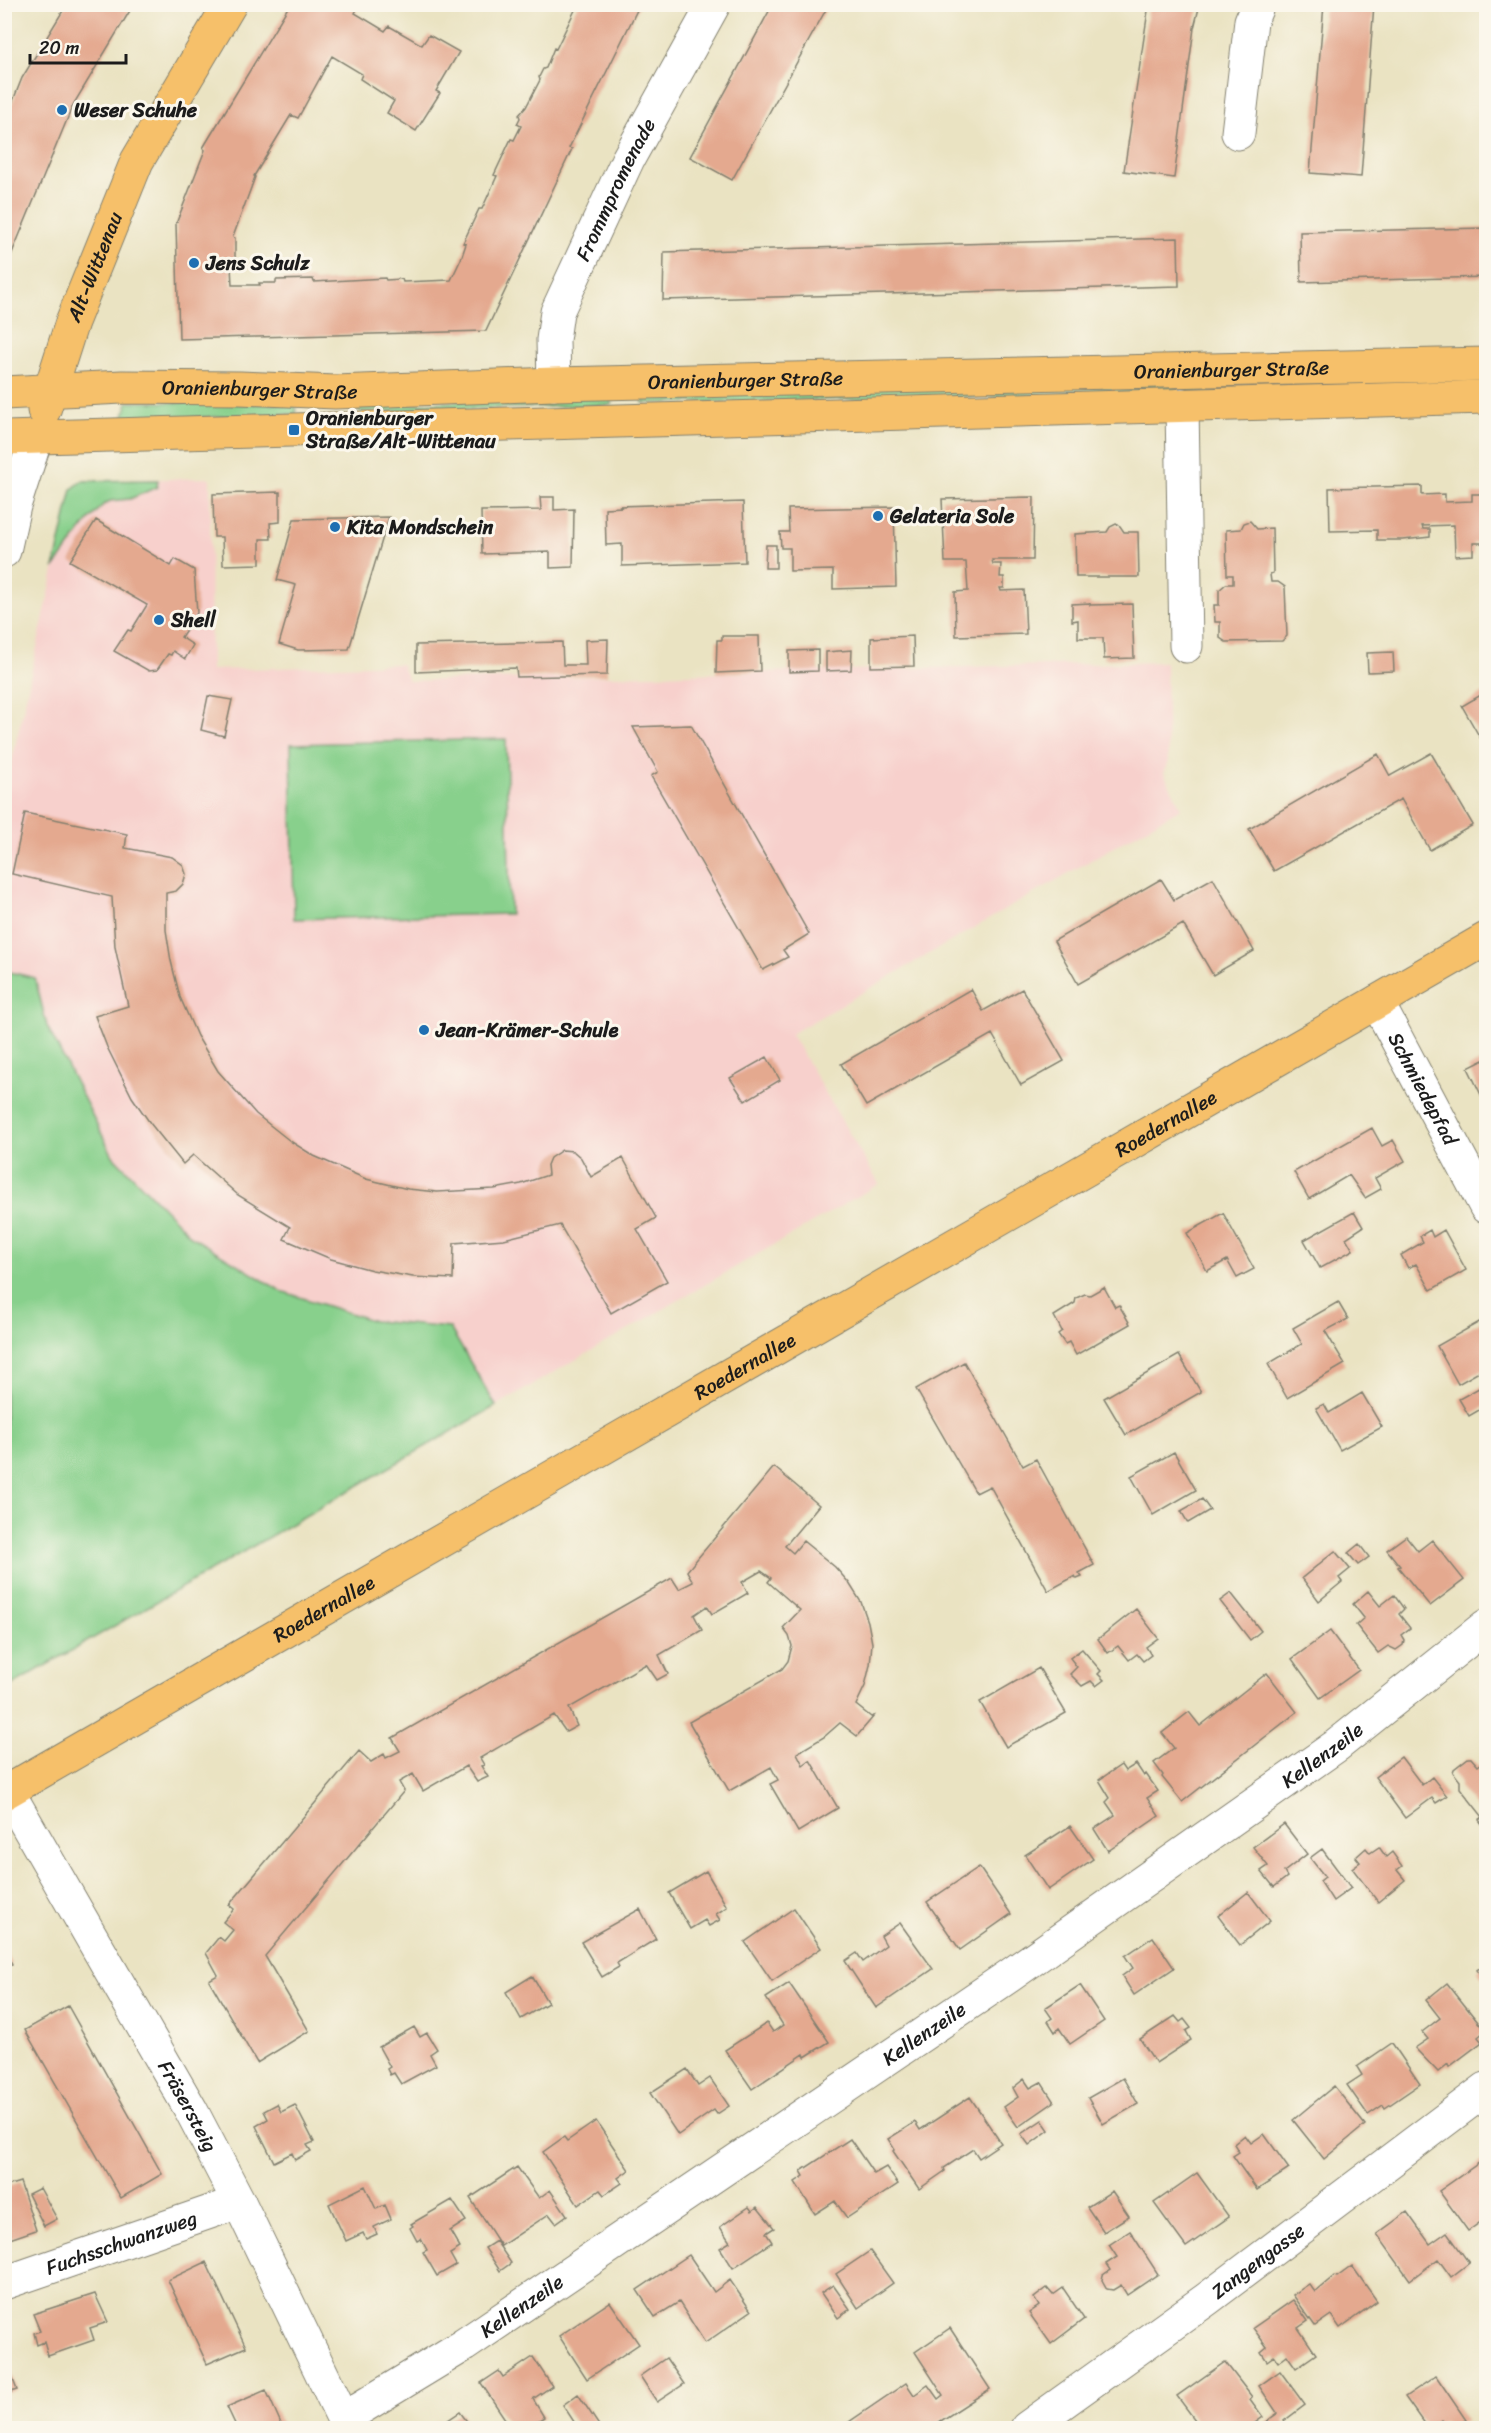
<svg xmlns="http://www.w3.org/2000/svg" width="1491" height="2433" font-family="Sriracha,sans-serif">
	<rect width="100%" height="100%" fill="#fbf7ec"/>
	<filter id="ink" filterUnits="userSpaceOnUse"><feTurbulence type="fractalNoise" baseFrequency=".0167" numOctaves="2"/><feDisplacementMap in="SourceGraphic" scale="12" xChannelSelector="R" yChannelSelector="G"/><feConvolveMatrix kernelMatrix="1 2 1 2 8 2 1 2 1" color-interpolation-filters="sRGB"/></filter>
	<filter id="wash" filterUnits="userSpaceOnUse"><feTurbulence type="fractalNoise" baseFrequency=".008" numOctaves="4" result="noise"/><feDisplacementMap in="SourceGraphic" scale="24" xChannelSelector="R" yChannelSelector="G"/><feGaussianBlur stdDeviation="1.35" result="paint"/><feColorMatrix in="noise" values="0 0 0 0 0 0 0 0 0 0 0 0 0 0 0 0 0 1.4 0 .05"/><feComposite in="paint" operator="in"/></filter>
	<g filter="url(#wash)">
		<rect width="100%" height="100%" fill="#eae3c2"/>
		<path fill="#f7d0cc" d="M210,478l1,192 190,-6 8,17 757,-19 2,99 -4,12 17,35 -390,226 88,150 -383,222 -46,-78 -76,-7 -93,-30 -89,-54 -79,-81 -66,-130 -12,-48 -30,-7v-179l67,-303 10,-8z"/>
		<path fill="#88d08c" stroke="#527654" stroke-width="1.5" d="M1223,380v12l-580,11v-11z
			M612,393l-1,12 -250,7 -3,-1v-4z
			M128,402l163,2 5,3v7l-173,6z
			M158,480l-1,7 -27,12 -20,2 -7,4 -18,20 -31,43 18,-79 10,-8z
			M506,739l4,175 -216,5 -3,-175z
			M5,971l30,7 12,48 66,130 79,81 89,54 93,30 76,7 46,78 -491,283z"/>
		<g id="blocks">
			<path fill="#e4a98f" d="M67,4h67l-61,101 -68,165v-149l17,-43z
				M290,4h70l-5,9 30,18 4,-5 33,19 7,-10 30,17 -23,39 4,2 -24,38 -29,-18 7,-12 -34,-22 2,-5 -30,-18 -34,62 -7,-3 -37,61 1,1 -22,60 2,1v27l-4,1 1,19h28l-1,-2h17v-3l37,-1 1,3 71,-4 1,2 16,-1 1,3 48,-2 10,-21 5,-15 -3,-1 16,-34h3l15,-33 -3,-1 17,-36 3,1 7,-14 -4,-2 3,-6 -1,-3 7,-8 14,-27 -1,-3 4,-8 3,-1 8,-20 2,1 22,-45h62l-71,144 3,1 -86,182 -307,8 -3,-115 29,-74 -2,-2z
				M773,4h56l-97,176 -42,-23z
				M1149,4h51l-6,24 -20,150 -50,-7z
				M1324,4h50l-13,173 -51,-4z
				M1486,228v49l-185,5 -1,-50z
				M1178,238l1,48 -516,14 1,-48z
				M1422,486v9l23,-1v8l27,-1v-7h14v49h-13v12l-18,1 -1,-31 -32,1 1,3h7v8l-27,3h-26v-10l-47,1 -1,-43z
				M280,492v30l-10,1 1,16h-11v25l-37,1 -1,-28h-8l-1,-43z
				M540,497h14v13l20,-1 -1,58 -23,1v-16l-68,2 -1,-43 60,-1z
				M1034,497l-1,63h-41l1,4h8l-1,13h4v11h-4l1,3 23,-1 2,44 -70,2 -1,-44 13,-1 -2,-29h-21l-3,-63z
				M743,502l2,60 -123,4v-22l-16,1 -1,-37 16,-1 -1,-1z
				M894,507l2,80 -63,2v-19l-43,1v-23h-9l-1,-16h9l-1,-23z
				M389,517l-40,132 -51,1 -19,-6 17,-59 -19,-5 17,-61z
				M96,520l75,46 4,-7 19,11 3,43 -16,24 12,8 -8,14 -12,-8 -2,4 -3,-1 -11,16 -8,1 -35,-20 14,-21 3,1 16,-26 -77,-44z
				M1250,521l7,8 15,-1 1,45 -3,1 1,8h7l7,5 2,49 -5,5 -56,1 -6,-4v-16h-5l-1,-17h5v-15l7,-6h7v-9h-6l-1,-45 15,-1 3,-6z
				M1116,524l4,2 4,6h14l1,45h-63l-1,-43 32,-2 3,-5z
				M766,545h10v23h-11z
				M1090,603v2l42,-1 2,54 -30,1 -1,-21h-25v-18l-6,1v-17z
				M722,636h37l1,35 -44,2 1,-33h5z
				M913,636l1,30 -43,1v-29z
				M608,639l-1,36 -90,2 -1,-9 -100,4v-27l146,-3 1,23h23l-1,-25z
				M818,650v21l-29,1v-21z
				M852,650l-1,20 -25,1v-19z
				M1393,652l1,19 -26,1 -1,-19z
				M1486,692v56l-24,-42z
				M208,696l24,4 -8,36 -23,-6z
				M691,725l118,209 -26,16 5,7 -25,13 -112,-194 7,-4 -25,-45z
				M1431,753l42,72 -43,25 -29,-51 -127,72 -25,-42 129,-75 12,22z
				M25,813l102,21 -2,14 47,9 11,8 3,9 -3,10 -7,7 -10,2v37l5,31 9,36 17,39 21,35 38,43 34,27 24,15 52,23 42,10 29,3 57,-3 27,-5 27,-9 -1,-10 3,-7 12,-8 11,1 8,7 10,19 32,-19 33,60 -19,11 30,52 -56,32 -51,-88 -56,14 -50,4 -1,36 -40,-2 -41,-7 -41,-11 -47,-20 6,-12 -52,-32 -45,-40 -10,9 -33,-41 -18,-26 -25,-50 -12,-31 33,-10 -13,-59 -3,-50 -100,-23z
				M1213,878l41,73 -41,24 -30,-51 -105,60 -24,-43 107,-62 13,21z
				M971,989l12,22 39,-22 42,72 -43,24 -29,-51 -126,72 -25,-42z
				M767,1057l13,23 -35,21 -15,-23z
				M1486,1059v46l-18,-37z
				M1372,1128l10,18 11,-6 12,21 -30,17 6,11 -16,9 -16,-23 -40,24 -15,-27z
				M1354,1212l9,15 -17,11 7,12 -33,18 -16,-28z
				M1223,1213l31,56 -17,9 -10,-18 -20,11 -20,-38z
				M1430,1230l3,7 11,-7 22,40 -35,20 -15,-26 -8,4 -7,-13 22,-13 -3,-6z
				M1104,1287l11,20 4,-2 11,19 -54,31 -7,-13 -4,2 -7,-10 4,-3 -8,-15 21,-13 1,-5 9,-4 5,1z
				M1338,1302l10,17 -23,12 20,33 -58,34 -19,-34 34,-20 -9,-16z
				M1481,1321l5,10v37l-28,16 -21,-38z
				M1179,1355l22,37 -75,43 -22,-37z
				M964,1362l59,104 13,-7 58,106 -15,8 3,4 -5,2 -2,-3 -27,15 -58,-105 -14,7 -60,-104z
				M1486,1384v22l-17,10 -10,-17z
				M1362,1393l20,34 -42,23 -24,-42 8,-4 5,9z
				M1174,1452l22,38 -43,25 -22,-39z
				M774,1467l45,38 -34,41 8,7 10,-12 32,26 14,16 12,19 7,20 4,21 -2,22 -5,21 -9,19 15,12 3,-1 -17,20 -17,-13 -16,14 -27,16 6,12 7,-5 28,48 -40,24 -28,-48 8,-4 -7,-13 -42,24 -40,-69 93,-53 6,-8 4,-15 -3,-10 -6,-8 17,-18 -32,-28 3,-4 -10,-7 -19,11 6,11 -36,21 -5,-8 -13,9 8,15 -43,25 9,19 -11,6 -11,-16 -77,44 8,18 -11,6 -12,-17 -74,43 4,7 -3,1 7,11 -11,5 -11,-16 -43,25 -10,-17 -14,8 5,9 -139,165 44,75 -52,32 -48,-83 9,-5 -12,-22 13,-16 5,4 9,-11 -10,-8 11,-13 -5,-4 130,-154 12,11 13,-8 2,4 14,-7 -8,-13 280,-160 7,11 14,-7 -6,-11z
				M1202,1499l8,11 -22,13 -7,-12z
				M1406,1536l12,15 14,-11 32,40 -34,26 -32,-39 2,-1 -13,-16z
				M1359,1544l10,13 -11,8 -10,-12z
				M1335,1551l15,18 -11,9 3,4 -23,19 -17,-23z
				M1368,1591l12,15 14,-11 10,14 -5,5 11,14 -9,7 3,5 -1,5 -7,5 -8,-4 -10,7 -22,-28 8,-7 -11,-14z
				M1231,1593l30,38 -11,9 -30,-39z
				M1136,1609l22,29 -12,9 5,8 -8,6 -6,-7 -8,6 -11,-14 -10,7 -10,-14z
				M1330,1631l29,39 -39,28 -28,-39z
				M1082,1649l19,22 -3,3 6,6 -8,6 -5,-5 -9,5 -12,-12 7,-7 -7,-9z
				M1039,1668l27,45 -60,34 -26,-45z
				M1267,1673l30,39 -115,90 -20,-25 1,-2 -9,-12 20,-15 -12,-15 27,-21 11,14z
				M1401,1757l21,28 10,-8 15,19 -11,7 -4,-5 -27,20 -30,-41z
				M1468,1758h3l7,8 8,-6v69l-7,-9 4,-3 -23,-29v-7l-7,-9 1,-3z
				M1136,1764l8,12 2,-2 12,17 -11,7 12,18 -51,35 -14,-22 21,-14 -9,-13 4,-4 -11,-18 22,-15 4,6z
				M1284,1824l23,30 -23,18 3,5 -13,10 -13,-16 7,-5 -15,-19z
				M1070,1826l23,33 -45,31 -23,-35z
				M1379,1847l7,10 6,-5 10,14 -5,4 8,10 -27,22 -26,-34 8,-6 -4,-5 10,-9 4,5z
				M1322,1849l29,39 -18,13 -13,-20 5,-4 -15,-19z
				M979,1867l32,47 -51,36 -33,-48z
				M706,1871l21,36 -11,7 4,6 -11,6 -4,-6 -15,9 -21,-36z
				M1248,1892l22,29 -30,24 -22,-29z
				M794,1908l27,40 -49,33 -27,-39z
				M640,1909l16,30 -39,24 2,4 -17,10 -21,-35z
				M900,1923l33,46 -57,39 -31,-47 12,-8 6,9 23,-17 -5,-9z
				M1153,1937l21,31 -40,27 -12,-19 11,-8 -8,-12z
				M4,1949l8,15 -8,4z
				M1486,1963v19l-9,-12z
				M532,1976l16,27 -27,16 -15,-27z
				M789,1983l40,59 -24,15 -1,-3 -52,35 -27,-39 42,-27 6,9 10,-7 -17,-27z
				M1447,1983l38,48 -7,6 4,5 -33,25 -1,-3 -10,8 -23,-24 13,-9 -6,-7 18,-14 -14,-18z
				M1080,1985l24,36 -34,23 -11,-16 -4,4 -7,-11 4,-3 -7,-10z
				M68,2006l94,168 -41,24 -96,-168z
				M1175,2016l5,6 4,-3 7,9 -5,3 5,9 -35,23 -16,-24z
				M414,2027l6,10 7,-4 10,16 -7,5 6,11 -35,19 -7,-11 -4,2 -3,-6 3,-2 -11,-20z
				M1392,2043l28,41 -35,24 -2,-3 -15,10 -21,-30 15,-10 -5,-8z
				M687,2069l11,17 12,-8 19,28 -12,8 -3,-4 -36,25 -28,-42z
				M1123,2078l15,26 -35,20 -15,-26z
				M1024,2079l6,9 11,-6 13,20 -36,25 -14,-20 14,-10 -5,-9z
				M1334,2086l31,39 -41,34 -31,-39z
				M970,2097l31,46 -22,15 -6,-9 -29,19 1,3 -26,18 -26,-38 2,-1 -7,-11 27,-17 5,8z
				M277,2104l4,8 14,-7 19,37 -7,3 4,6 -16,9 -3,-7 -18,9 -18,-36 12,-7 -4,-8z
				M1042,2120l7,10 -20,15 -8,-11z
				M596,2121l33,49 -11,8 4,5 -18,12 -4,-5 -22,15 -35,-53 21,-15 3,4z
				M1264,2134l25,35 -32,21 -24,-34 6,-4 -5,-8 11,-9 6,8z
				M850,2139l24,35 12,-7 12,17 -51,34 -12,-17 -20,13 -20,-32 9,-6 -3,-5z
				M1486,2158v60l-18,13 -29,-40z
				M517,2167l22,31 11,-8 17,25 -11,8 -7,-9 -48,32 -31,-48z
				M1197,2173l32,44 -43,30 -32,-44z
				M20,2182l16,48 -32,11v-54z
				M365,2186l11,23 9,-4 6,14 -17,8 3,7 -11,5 -3,-6 -17,8 -17,-37z
				M40,2188l17,31 -13,7 -16,-32z
				M1112,2191l17,25 -25,16 -17,-25z
				M452,2200l14,21 -16,10 10,17 -10,6 6,11 -19,11 -14,-24 4,-2 -6,-11 -4,2 -7,-13 3,-2 -2,-2z
				M749,2207l3,4 5,-4 17,21 -8,5 6,9 -39,26 -13,-20 10,-6 -10,-15z
				M1407,2212l23,32 17,-12 22,31 -18,14 -13,-18 -28,21 -33,-46z
				M1130,2231l28,43 -31,21 -6,-10 -8,5 -6,-1 -5,-9 1,-5 7,-5 -4,-6 11,-7 -8,-12z
				M496,2241l15,22 -11,8 -15,-23z
				M870,2251l23,32 -35,25 -22,-34z
				M689,2255l25,37 16,-12 21,31 -46,32 -26,-41 -24,15 -18,-27z
				M206,2262l40,85 -39,17 -39,-84z
				M1352,2266l25,35 -37,27 -9,-13 -16,11 -22,-31 16,-11 6,8 19,-16 3,1z
				M833,2285l17,24 -12,9 -17,-25z
				M1047,2288l6,7 10,-7 21,31 -33,25 -22,-31 10,-7 -5,-8z
				M95,2294l13,28 -18,6 4,12 -46,16 -4,-14 -7,3 -3,-12 6,-2 -7,-17z
				M1293,2300l15,21 -10,7 18,26 -20,14 -9,-13 -9,7 -4,-6 -7,5 -6,-9 6,-5 -14,-19z
				M610,2302l29,42 -52,35 -28,-43z
				M950,2328l40,61 -60,39h-77l-4,-6 57,-39 8,12 14,-10 10,14 5,-4 -28,-43z
				M4,2356l13,34 -13,4z
				M533,2357l19,29 -19,13 11,18 -17,11h-16l-30,-45 18,-12 4,6z
				M666,2358l18,26 -27,18 -17,-26z
				M1225,2362l27,35 -2,2 13,18 -15,11h-47l-24,-32z
				M1280,2371l25,34 -21,16 5,7h-31l20,-14 -19,-28z
				M1436,2376l30,44 -13,8h-5l-6,-8 -11,8h-4l-22,-31z
				M266,2390l17,38h-46l-10,-21z
				M578,2394l22,33 -3,1h-19l-15,-23z
				M460,2412l12,16h-46l12,-8 4,4z"/>
		</g>
	</g>
	<g filter="url(#ink)">
		<use href="#blocks" fill-opacity="0" stroke="#83806f" stroke-width="1.5"/>
		<g fill="none" stroke-linecap="round" stroke-linejoin="round">
			<g stroke="#83806f" stroke-width="35">
				<g id="minor">
					<path d="M1238,133l13,-112 7,-17"/>
					<path id="s1" d="M554,384l-1,-44 4,-28 71,-153 86,-155"/>
					<path d="M1182,405l4,241"/>
					<path d="M4,551l10,-45 22,-68"/>
					<path id="s2" d="M1377,1002l109,205"/>
					<path id="s3" d="M8,1792l183,318 48,92 109,226"/>
					<path id="s4" d="M4,2283l235,-81"/>
					<path id="s5" d="M344,2418l120,-73 545,-369 327,-230 150,-120"/>
					<path id="s6" d="M1027,2428l180,-129 279,-210"/>
				</g>
			</g>
			<g stroke="#83806f" stroke-width="35">
				<g id="major">
					<path id="s7" d="M4,393l118,-6 118,1 95,4 219,-8 932,-20"/>
					<path id="s8" d="M44,410l28,-88 65,-161 93,-157"/>
					<path d="M4,438l1482,-41"/>
					<path id="s9" d="M4,1793l1482,-854"/>
				</g>
			</g>
			<use href="#minor" stroke="#fff" stroke-width="33"/>
			<use href="#major" stroke="#f6c06b" stroke-width="33"/>
		</g>
	</g>
	<g fill="#1f6fb2" stroke="#fbf7ec" stroke-width="2">
		<circle cx="62" cy="110" r="6"/>
		<circle cx="194" cy="263" r="6"/>
		<rect x="288" y="424" width="12" height="12" rx="3"/>
		<circle cx="878" cy="516" r="6"/>
		<circle cx="335" cy="527" r="6"/>
		<circle cx="159" cy="620" r="6"/>
		<circle cx="424" cy="1030" r="6"/>
	</g>
	<g text-anchor="middle" stroke-width="6" stroke-linejoin="round" paint-order="stroke">
		<g font-size="20" font-weight="bold" fill="#1c1c1c" stroke="#fbf7ec" text-anchor="start">
			<text x="74" y="117">Weser Schuhe</text>
			<text x="206" y="270">Jens Schulz</text>
			<text x="306" y="425">Oranienburger<tspan x="306" dy="23">Straße/Alt-Wittenau</tspan></text>
			<text x="890" y="523">Gelateria Sole</text>
			<text x="347" y="534">Kita Mondschein</text>
			<text x="171" y="627">Shell</text>
			<text x="436" y="1037">Jean-Krämer-Schule</text>
		</g>
		<g font-size="20" fill="#1c1c1c" stroke="#fbf7ec">
			<text dy="7" stroke="none"><textPath href="#s1" startOffset="208">Frommpromenade</textPath></text>
			<text dy="7" stroke="none"><textPath href="#s8" startOffset="152">Alt-Wittenau</textPath></text>
			<text dy="7" stroke="none"><textPath href="#s7" startOffset="1228">Oranienburger Straße</textPath></text>
			<text dy="7" stroke="none"><textPath href="#s7" startOffset="742">Oranienburger Straße</textPath></text>
			<text dy="7" stroke="none"><textPath href="#s7" startOffset="256">Oranienburger Straße</textPath></text>
			<text dy="7" stroke="none"><textPath href="#s2" startOffset="98">Schmiedepfad</textPath></text>
			<text dy="7" stroke="none"><textPath href="#s9" startOffset="1341">Roedernallee</textPath></text>
			<text dy="7" stroke="none"><textPath href="#s9" startOffset="855">Roedernallee</textPath></text>
			<text dy="7" stroke="none"><textPath href="#s9" startOffset="369">Roedernallee</textPath></text>
			<text dy="7" stroke="none"><textPath href="#s5" startOffset="1182">Kellenzeile</textPath></text>
			<text dy="7" stroke="none"><textPath href="#s5" startOffset="696">Kellenzeile</textPath></text>
			<text dy="7" stroke="none"><textPath href="#s3" startOffset="362">Fräsersteig</textPath></text>
			<text dy="7" stroke="none"><textPath href="#s4" startOffset="124">Fuchsschwanzweg</textPath></text>
			<text dy="7" stroke="none"><textPath href="#s6" startOffset="285">Zangengasse</textPath></text>
			<text dy="7" stroke="none"><textPath href="#s5" startOffset="210">Kellenzeile</textPath></text>
		</g>
	</g>
	<rect width="1491" height="2433" fill="none" stroke="#fbf7ec" stroke-width="24"/>
	<path d="M30 54v9h96v-9" fill="none" stroke="#1c1c1c" stroke-width="3"/>
	<text x="39" y="54" font-size="18" fill="#1c1c1c" stroke="#fbf7ec" stroke-width="4.5" paint-order="stroke">20 m</text>
</svg>
